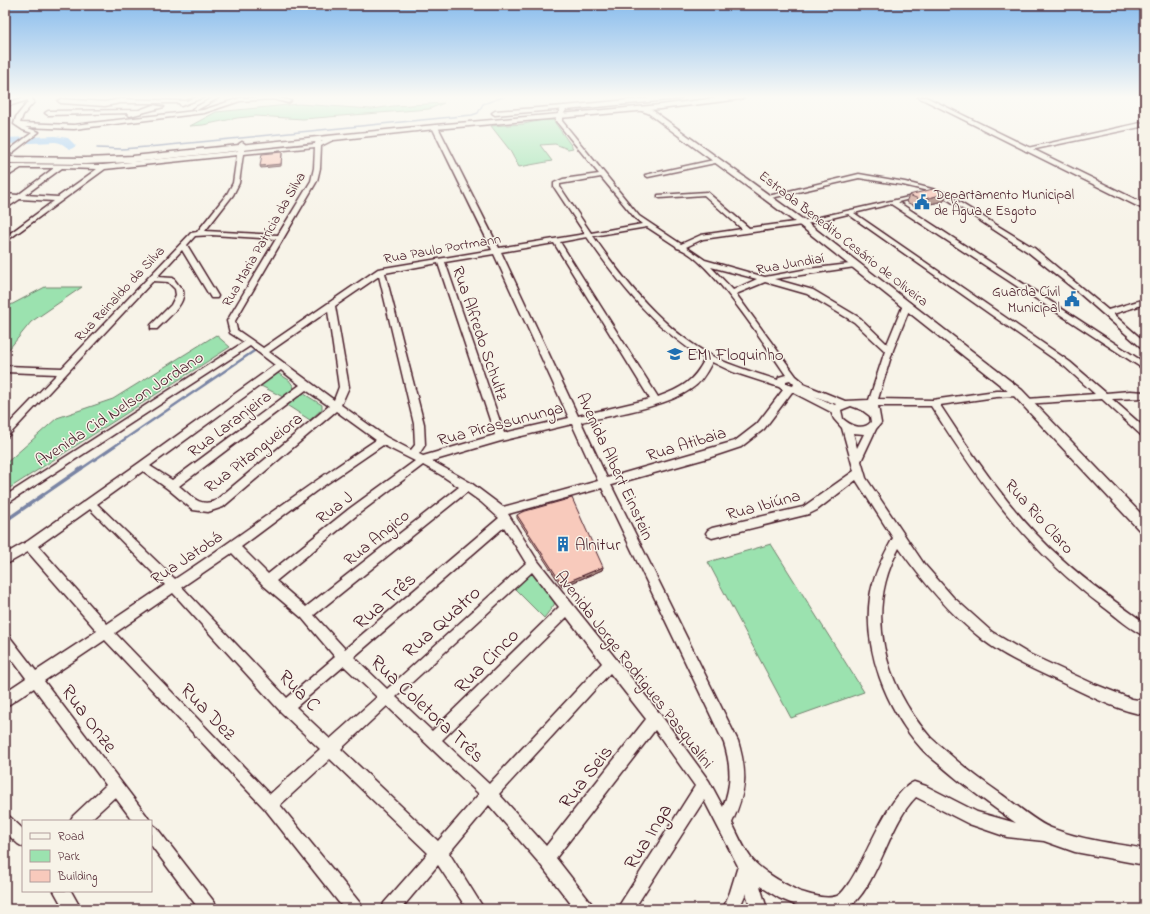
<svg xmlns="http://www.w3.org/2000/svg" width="1150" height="914" font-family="'Indie Flower',sans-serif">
	<rect width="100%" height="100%" fill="#f7f3e8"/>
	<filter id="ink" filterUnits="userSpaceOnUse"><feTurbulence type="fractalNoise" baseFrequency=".025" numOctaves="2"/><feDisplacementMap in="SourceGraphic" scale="8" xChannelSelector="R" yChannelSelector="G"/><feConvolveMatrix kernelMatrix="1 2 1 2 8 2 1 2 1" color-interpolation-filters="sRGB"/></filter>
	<g filter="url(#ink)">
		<path fill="#9be2af" stroke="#72806d" d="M444,103l-15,6 -126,10 -47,-3 -19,2 -34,7 -13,1 26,-14 83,-8 73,5 21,-3z
			M542,120h11l20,28 -5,1 -13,-5 -15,1 12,16 -33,6 -10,-18 -18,-23 33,-2z
			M45,287h37l-51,35 -26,32v-46z
			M216,335l14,12 -225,144v-27l52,-46 56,-19z
			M276,372l13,8 5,7 -2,3 -9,7 -24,-12z
			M301,392l21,13v4l-12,11 -25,-16z
			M771,544l93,148 -73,26 -83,-156z
			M531,571l24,29 -1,5 -10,13 -31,-31z"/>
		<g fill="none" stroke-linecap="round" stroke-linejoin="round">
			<path stroke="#7984a4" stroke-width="1.5" d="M97,148l25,1 37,-3 313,-31 6,-2 5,-9 20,-7"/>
			<path stroke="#7984a4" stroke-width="2.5" d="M81,469l173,-118"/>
			<path stroke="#7984a4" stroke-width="3.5" d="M5,521l77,-53"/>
			<path fill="#99c8f4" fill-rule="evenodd" d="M55,136l13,2 8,8 -5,3c-7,-2 -6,-6 -16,-7l-50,2v-6z"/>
			<g stroke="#4a1f2b" stroke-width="3">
				<path id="minor" d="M27,97h4l3,5 -11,13 -3,8 54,2 129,-15 37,-12 35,-1 16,4 -3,2 -15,-4 -33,2 -36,12 -130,16 -49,-2 14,5 -31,24h-3v-3l27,-20 -9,-3 -9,-6 2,-7 12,-15v-2l-23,7v-4z
					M197,97h7l-23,9 -2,-3h-59l-15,3 -44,-3 -3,-2 3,-2 44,3 15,-3 66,2z
					M214,97h6l-23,13 -5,-1z
					M153,105l11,2 -34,9 -3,-2 2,-1 -81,2 -3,-2 3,-2 91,-1z
					M564,106l3,2 -1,1 -71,6 -3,-2 3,-2z
					M559,115l3,2v4l77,95 42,28 20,-9 41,-6 -38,-34 -44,3 -2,-1v-2l49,-3 42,36 53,-7 120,-27v2l-24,6 247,161v7l-254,-166 -37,9 216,149 36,31 24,-2 15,1v6l-33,1 33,29v10l-3,-2 -40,-37 -78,5 -2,-2 5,-3 68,-5 -31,-28 -216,-152 -46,11 -99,14 -17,8 19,13 60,17 43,-8 50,-6 1,2 -4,2 -81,12 39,11 47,28 27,26 16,-39 4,-2h3l1,2 -18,45 -15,49 54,1 64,-9h25l2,2 -5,3 -22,1 -56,8c36,55 73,111 123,155 25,23 54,43 82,63v13c-14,-6 -28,-19 -40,-28 -77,-57 -123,-122 -174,-202h-53l3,17 -5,6 -15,32 5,17 58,86 29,33 39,35 37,22 65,30 38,15 13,2v14c-25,-4 -51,-17 -74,-28 -29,-14 -62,-27 -88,-47 -33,-26 -60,-58 -84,-92 -35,64 -15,136 31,189 6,6 13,11 18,16 17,15 34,28 53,41 13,9 36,29 50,34 29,12 63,15 94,21v16l-70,-13 -31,-11 -37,-4 -38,-13 -53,-27c-28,27 -39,94 -70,112h-41l-26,-11 -19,-12 7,23h-16l-5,-16 -7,16h-16l7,-17 8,-26 -34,-66 -70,109h-17l78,-123 -40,-56 -99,128 35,45 2,6h-18l-35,-45 -51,-59 -40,48 35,56h-17l-29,-44 -37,44h-19l2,-6 44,-50 -98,-94 -50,46 80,98 2,6h-18l-79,-100 -160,-169 -61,41 103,135 3,5h-17l-18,-24 -26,24h-19l3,-5 33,-31 -72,-97 -29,19v-15l21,-14 -21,-28v-16l4,2 27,35 61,-40 -69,-79 -23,13v-11l23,-13 111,-78 136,-98 -25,-19 -245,159v-9l239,-154 -14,-9 -3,-12 49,-82 -64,-4 -17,1 -8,9 31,51 -1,2h-6l-29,-48 -25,27 16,1 10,13c3,14 -17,28 -26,38h-6v-4l20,-20 5,-10 -1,-6 -7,-7 -15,-1 -145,155 -3,2v-10l52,-54 -52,-2v-6l57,2 129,-135 6,-1 30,-38 6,-11 4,-28 -132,14 -100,73v-5l49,-36 -34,-2 -15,10v-5l8,-6h-8v-4l13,1 36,-27h-33l-16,10v-5l8,-5h-8v-4l98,1 135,-14 1,-7 3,-2 3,2 -1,7 71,-7 1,-6h4l1,4 12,-6h4v2l-16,8 -1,22 -3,13 -82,140 2,9 26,18 115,-79 114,-19 -60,-123 1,-1 5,1 61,121 86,-14 -31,-47v-4l9,-4 36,-5 -43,-53v-4zM315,147l-1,21 -3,13 -33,54 -73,-4 28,-36 6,-12 4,-29zM62,168l35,1 -39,28 -33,-2zM601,177l34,41 7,6 -51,9 -31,-46v-3zM647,227l29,19 1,2c29,5 90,100 109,127l-7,2 -1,3c-22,-7 -44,-13 -64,-23 -51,-27 -88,-74 -121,-121zM587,237c34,49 67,91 118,122 -12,23 -23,29 -47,38l-98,-155zM554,243l96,156 -72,17 -77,-164zM494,254l75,164 -65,15 -59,-171zM438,263l57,172 -72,21 -4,-2 6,-9 -1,-21 -39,-151zM711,267l46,12 -24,11zM379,276l35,148 1,21 -4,5 -25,-13 -45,-32 8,-18 -14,-81zM765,282l42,12 47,28 31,29 -16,49 -24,1 -42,-17 -1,-3 -6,-5 -60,-82zM328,311l11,76 -5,13 -65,-48zM712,362l21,10 46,15 4,3 -26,34 -22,17 -128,37 -26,-56c31,-7 85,-15 110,-33 10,-6 16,-17 21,-27zM281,370l19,15 -128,95 -22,-14zM790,380l4,4 -1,2 -7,-2v-3zM306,390l23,16 -114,95c-17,6 -23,-5 -36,-15zM792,392h3l1,2 35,18 3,7 8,9 12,43 -51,36 -91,21 -4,2 -2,3 2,3 4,2 97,-24 8,-4 39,-30 37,58c-10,18 -20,38 -23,59 -7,53 16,111 51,151 5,6 12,11 18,16 24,21 50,40 77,59l-39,-11 -51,-26 -12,-4c-25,10 -48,77 -65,101 -3,4 -7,11 -12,13 -11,4 -26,-1 -36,-4 -12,-5 -43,-23 -50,-34 -8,-11 -13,-23 -19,-35 14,-33 16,-47 6,-82l-127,-256 97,-27 33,-11 23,-18zM814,396l22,8 -1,1zM851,406l11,4 8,6 1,6c-8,9 -20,4 -28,-3l-2,-9zM336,411l40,29c-68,45 -133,94 -201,139l-78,-75 46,-33 25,18 25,21 15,2 15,-5zM572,424l26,57 -95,26 -32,-24 -39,-22 69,-20zM853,433l11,1 -7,14zM383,445l32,16 -66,48 -81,65 -27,-27 75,-56zM423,465l18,10 18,12 -153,120 -30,-26 81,-66zM602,488l122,255c7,23 8,41 -1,64l-14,-26 -49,-67 -123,-154 -29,-46zM467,492l14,10 18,16 -154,131 -31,-34zM90,509l75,76 -58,39 -69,-78zM504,527l22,36 -139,126 -33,-32zM232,553l31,32 39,33 33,39 -48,41 -105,-111zM532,572l27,35 -127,124 -36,-34zM173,593l108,119 39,37 -50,45 -155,-161zM567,617l35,46 -113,121 -47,-44zM344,666l33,31 -47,42 -34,-32zM610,673l36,46 -100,127 -47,-52zM387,706l92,88 -41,47 -97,-92z
					M1145,122v4l-119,25 -3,-2z
					M718,159l3,2 -1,1 -72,15 -3,-2z
					M859,174l46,8 31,8 18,9 80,49 74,62 37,-11v5l-32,10 32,28v7l-3,-1 -63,-55 -51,-41 -78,-51 -18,-9 -29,-7 -44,-7 -92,21 -3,-2z
					M5,814l5,3 13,12v18l-5,-3 -13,-12z
					M151,824l5,3 59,76 2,6h-18l-48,-64z
					M54,891h17l10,18h-17z"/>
			</g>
			<g stroke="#4a1f2b" stroke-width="3">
				<path id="major" d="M660,97h22l-3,2 -113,11 -5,8 -5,-1 6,-10 2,-1z
					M918,97h8l219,107v6z
					M641,107l11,3 153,111 217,169 123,128v15l-5,-2 -126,-135 -215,-171 -151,-112 -9,-3v-2z"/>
			</g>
			<g stroke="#4a1f2b" stroke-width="3">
				<path id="highway" d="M724,97h21l-4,2 -81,10 -225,20 -302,33 -47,2 -81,-1v-6l81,1 47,-2 302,-31 225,-20z"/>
			</g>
			<use href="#minor" fill="#f7f3e8" fill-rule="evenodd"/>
			<use href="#major" fill="#f7f3e8" fill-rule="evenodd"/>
			<use href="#highway" fill="#f7f3e8" fill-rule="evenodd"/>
		</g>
		<path fill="#d5aea2" stroke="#4a1f2b" d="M909,195l35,6 -27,6 -11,-5z
			M517,515l86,52 -1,3 -40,17 -45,-69z"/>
		<path fill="#ae8d84" stroke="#4a1f2b" d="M282,152v3l-1,11 -20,2 -1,-2z
			M948,193l-4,8 -27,6 4,-7z
			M603,567l-1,3 -40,17v-3z"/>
		<path fill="#f8cabc" stroke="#4a1f2b" d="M282,152l-1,12 -21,2 2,-12z
			M933,189l8,1 7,3 -27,7 -12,-5z
			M572,498l31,69 -41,17 -45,-69 5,-3z"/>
	</g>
	<linearGradient id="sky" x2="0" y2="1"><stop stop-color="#88bced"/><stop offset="0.43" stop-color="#fbfaf5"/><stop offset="1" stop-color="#fbfaf5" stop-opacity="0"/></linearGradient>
	<rect width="1150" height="225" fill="url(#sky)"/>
	<defs>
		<g id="civic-bare" transform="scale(1.2)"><path d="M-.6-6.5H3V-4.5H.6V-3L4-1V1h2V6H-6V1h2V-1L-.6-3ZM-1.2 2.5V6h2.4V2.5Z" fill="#1f6fb2" stroke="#f7f3e8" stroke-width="2.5" paint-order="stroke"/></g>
		<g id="school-bare" transform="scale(1.2)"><path d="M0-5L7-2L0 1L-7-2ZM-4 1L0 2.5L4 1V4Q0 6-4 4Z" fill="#1f6fb2" stroke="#f7f3e8" stroke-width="2.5" paint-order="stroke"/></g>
		<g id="building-bare" transform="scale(1.2)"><path d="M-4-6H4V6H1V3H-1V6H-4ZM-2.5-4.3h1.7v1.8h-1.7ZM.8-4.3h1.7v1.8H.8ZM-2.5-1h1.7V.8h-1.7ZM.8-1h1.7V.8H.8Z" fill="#1f6fb2" stroke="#f7f3e8" stroke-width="2.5" paint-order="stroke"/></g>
	</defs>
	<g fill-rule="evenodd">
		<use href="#civic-bare" x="922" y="202"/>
		<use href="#civic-bare" x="1072" y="299"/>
		<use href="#school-bare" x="675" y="354"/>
		<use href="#building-bare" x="563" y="544"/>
	</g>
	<g text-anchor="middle" stroke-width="3" stroke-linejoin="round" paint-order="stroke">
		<g font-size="14" fill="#4a1f2b" stroke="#f7f3e8" text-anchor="start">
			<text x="934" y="199">Departamento Municipal<tspan x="934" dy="16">de Água e Esgoto</tspan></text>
			<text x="1060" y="296" text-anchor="end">Guarda Cívil<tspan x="1060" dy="16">Municipal</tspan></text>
		</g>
		<g font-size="14" fill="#4a1f2b" stroke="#f7f3e8">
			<text transform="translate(844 238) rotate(38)" y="5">Estrada Benedito Cesário de Oliveira</text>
			<text transform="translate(263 239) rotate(-60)" y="5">Rua Maria Patrícia da Silva</text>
			<text transform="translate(442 248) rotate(-10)" y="5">Rua Paulo Portmann</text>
			<text transform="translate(790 263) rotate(-10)" y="5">Rua Jundiaí</text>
			<text transform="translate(119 293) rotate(-47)" y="5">Rua Reinaldo da Silva</text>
		</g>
		<g font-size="17" fill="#4a1f2b" stroke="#f7f3e8">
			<text transform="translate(481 333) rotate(71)" y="6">Rua Alfredo Schultz</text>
			<text transform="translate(119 408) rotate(-33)" y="6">Avenida Cid Nelson Jordano</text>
			<text transform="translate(229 423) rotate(-37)" y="6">Rua Laranjeira</text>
			<text transform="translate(500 423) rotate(-15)" y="6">Rua Pirassununga</text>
			<text transform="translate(686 443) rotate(-17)" y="6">Rua Atibaia</text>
			<text transform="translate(253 452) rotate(-38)" y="6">Rua Pitangueiora</text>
			<text transform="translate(616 466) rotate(65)" y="6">Avenida Albert Einstein</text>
			<text transform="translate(763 504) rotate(-15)" y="6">Rua Ibiúna</text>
			<text transform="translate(334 507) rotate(-38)" y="6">Rua J</text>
			<text transform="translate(1040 516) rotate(48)" y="6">Rua Rio Claro</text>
			<text transform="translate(376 537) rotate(-39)" y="6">Rua Angico</text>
			<text transform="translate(186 557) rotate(-34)" y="6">Rua Jatobá</text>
			<text transform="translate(635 669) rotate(52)" y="6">Avenida Jorge Rodrigues Pasqualini</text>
		</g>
		<g font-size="17" fill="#4a1f2b" stroke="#f7f3e8" text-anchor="start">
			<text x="687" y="360">EMI Floquinho</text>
			<text x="575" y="550">Alnitur</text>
		</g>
		<g font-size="20" fill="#4a1f2b" stroke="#f7f3e8">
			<text transform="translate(384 600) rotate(-41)" y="7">Rua Três</text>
			<text transform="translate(441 621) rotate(-42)" y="7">Rua Quatro</text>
			<text transform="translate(486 660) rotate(-45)" y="7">Rua Cinco</text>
			<text transform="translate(300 690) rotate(45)" y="7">Rua C</text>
			<text transform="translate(428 708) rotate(43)" y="7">Rua Coletora Três</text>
			<text transform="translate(209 711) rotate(46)" y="7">Rua Dez</text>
			<text transform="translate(90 718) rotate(53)" y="7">Rua Onze</text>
			<text transform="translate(585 776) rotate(-52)" y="7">Rua Seis</text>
			<text transform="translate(647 836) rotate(-58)" y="7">Rua Inga</text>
		</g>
	</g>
	<rect width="1150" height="914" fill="none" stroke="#f7f3e8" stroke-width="20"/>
	<rect x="10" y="10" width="1130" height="894" fill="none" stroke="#4a1f2b" stroke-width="1.5" filter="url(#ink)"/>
	<rect x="22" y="820" width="130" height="72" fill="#f7f3e8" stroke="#b29e9c"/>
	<rect x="30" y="833" width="20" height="6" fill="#f7f3e8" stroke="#b29e9c"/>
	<text x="58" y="840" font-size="12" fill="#4a1f2b">Road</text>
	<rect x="30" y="850" width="20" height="12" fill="#9be2af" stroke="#b29e9c"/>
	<text x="58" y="860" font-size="12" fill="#4a1f2b">Park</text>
	<rect x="30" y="870" width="20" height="12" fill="#f8cabc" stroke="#b29e9c"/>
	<text x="58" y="880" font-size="12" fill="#4a1f2b">Building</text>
</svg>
